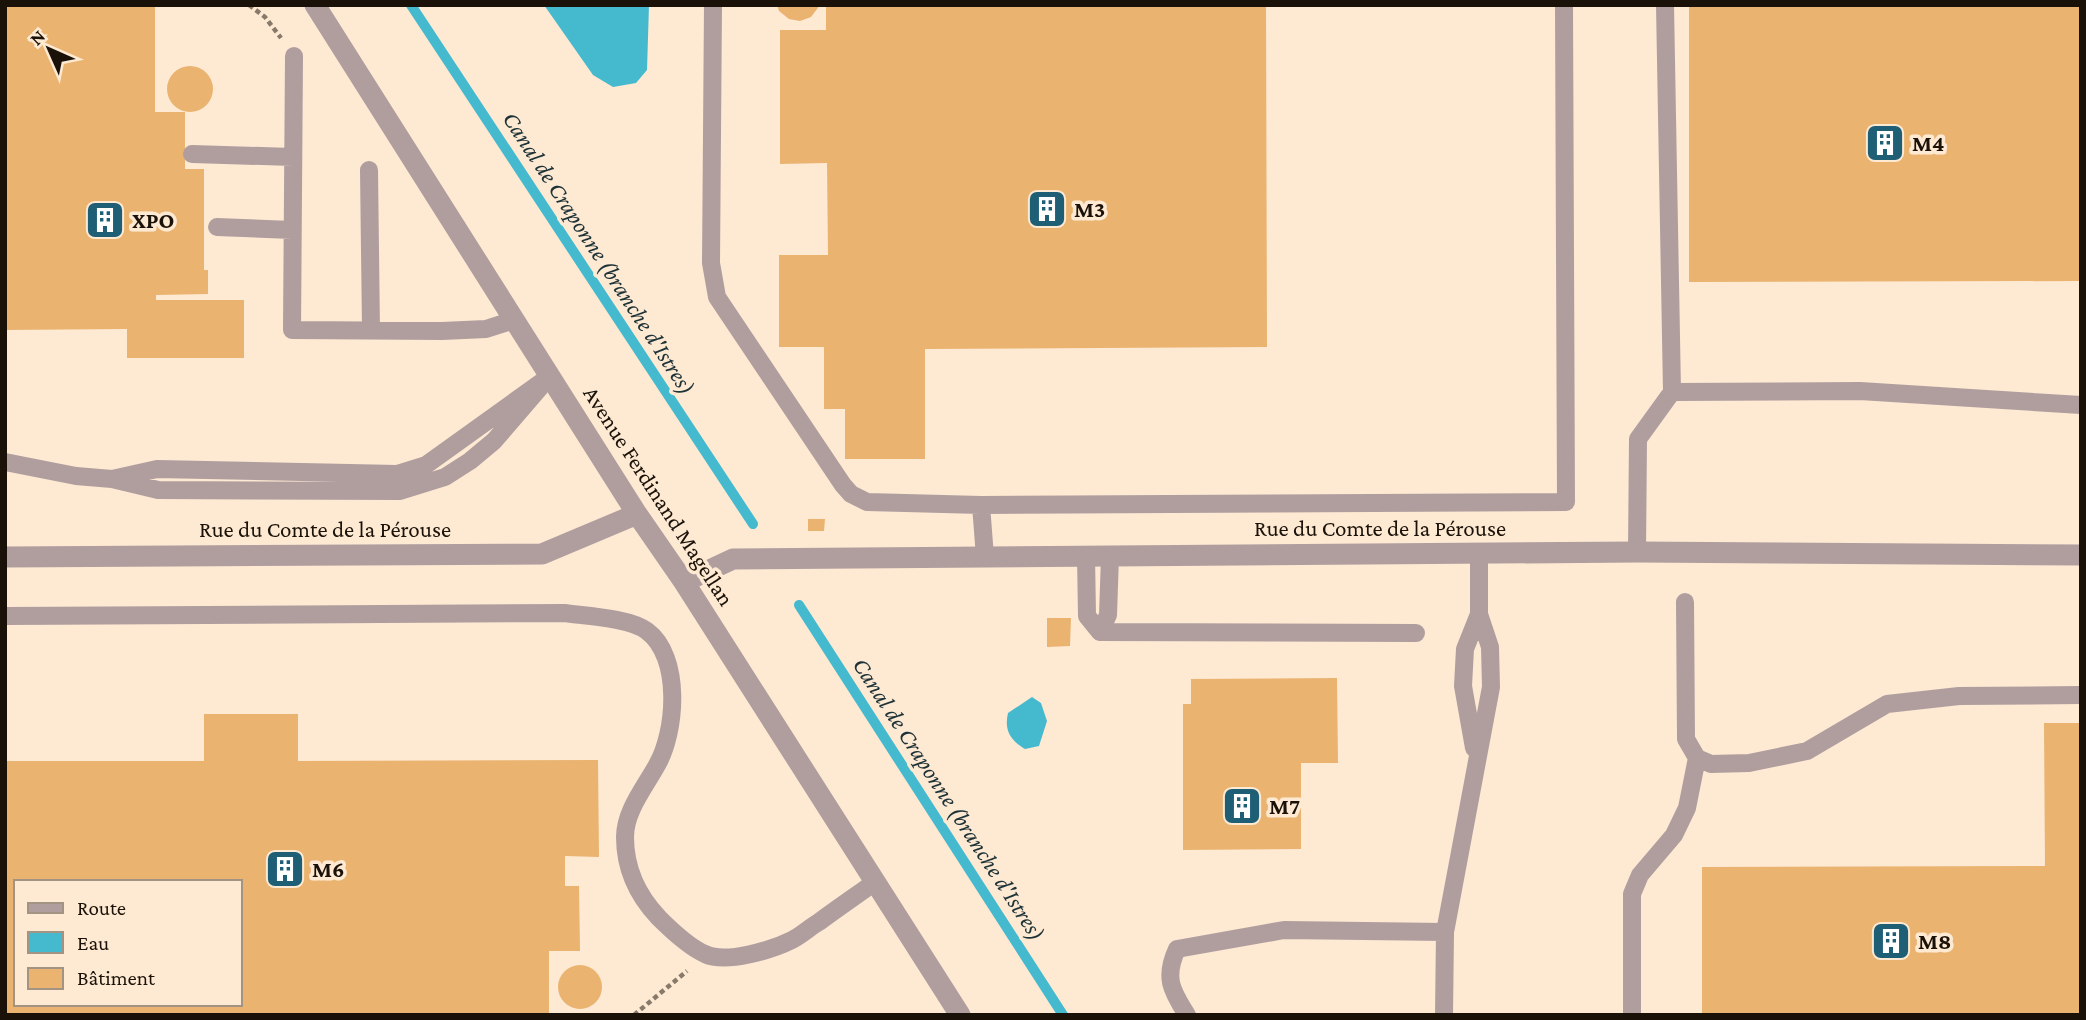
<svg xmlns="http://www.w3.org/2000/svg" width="2086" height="1020" font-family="'Crimson Pro',serif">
	<rect width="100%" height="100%" fill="#fee9d3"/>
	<path fill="#45bace" d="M544,5h105l-2,65 -11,13 -23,4 -20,-12z
		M1032,697l9,6 6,18 -8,25 -14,3c-15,-9 -21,-19 -17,-36z"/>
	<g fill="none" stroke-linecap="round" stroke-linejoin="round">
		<path stroke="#45bace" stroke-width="10" d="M411,5l342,519
			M799,605l264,410"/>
	</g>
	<path fill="#eab370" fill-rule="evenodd" d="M5,5h150v107h30v57h19v101h4v24l-52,1v5h88v58h-117v-29l-122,1z
		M777,5h43l-9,12 -11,4 -11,-2 -10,-8z
		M826,5h440l1,342 -342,2v110h-80v-50h-21v-62h-45v-92h49l-1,-92 -47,1v-134h46z
		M1689,5h392v276l-392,1z
		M167 89a23 23 0 1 1 46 0a23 23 0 1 1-46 0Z
		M808,519h17l-1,12h-16z
		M1047,618h24l-1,28 -23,1z
		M1337,678l1,85h-37v86l-118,1v-146h8v-25z
		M204,714h94v47l300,-1 1,97 -34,-1v30h14l1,65h-31v64h-544v-254h199zM16,882h224v122h-224z
		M2044,723h37v292h-379v-148l343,-1z
		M558 987a22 22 0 1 1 44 0a22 22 0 1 1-44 0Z"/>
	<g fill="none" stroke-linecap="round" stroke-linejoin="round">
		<path stroke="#887a6a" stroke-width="4.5" stroke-dasharray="5 3.5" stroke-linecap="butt" d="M249,5l16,12 16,21
			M634,1015l53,-44"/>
		<path stroke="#b09e9f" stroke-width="18" d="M713,5l-2,258 6,34 126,188 8,9 16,8 114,3 585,-3 -2,-497
			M294,56l-2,274 150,1 44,-2 28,-9
			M192,154l101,3
			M369,170l2,160
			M217,227l75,3
			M1672,392l188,-1 221,14
			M5,462l71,14 36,3 46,11 242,1 45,-14 25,-16 24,-20 56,-65 -124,89 -29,9 -240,-5 -45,10
			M981,505l4,52
			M1637,552l1,-113 34,-47 -7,-387
			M1086,556l1,60 13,16 8,-17 2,-59
			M1685,602l1,137 11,19 14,6 38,-1 58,-12 80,-47 72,-8 122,-1
			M5,616l559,-3c22,3 66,5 83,18 35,26 29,101 10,134 -12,22 -32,46 -32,72 0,32 13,59 34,81 13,13 30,29 46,36 21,10 67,-4 87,-14 10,-5 18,-13 27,-18 19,-14 38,-27 56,-40
			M1100,632l316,1
			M1474,748l-11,-62 2,-37 14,-35
			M1187,1015c-16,-25 -23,-38 -10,-66l107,-19 161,2
			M1444,1015l1,-83 46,-245 -1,-40 -11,-33v-60
			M1632,1015v-121l8,-19 34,-40 13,-27 10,-50"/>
		<path stroke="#b09e9f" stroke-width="21" d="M315,5l322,509 47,68 276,433
			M5,557l537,-3 95,-40
			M684,582l49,-23 904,-7 444,3"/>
	</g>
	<defs>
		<g id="building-square" transform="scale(2.0125)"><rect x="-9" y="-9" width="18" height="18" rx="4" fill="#1f5f75" stroke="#fee9d3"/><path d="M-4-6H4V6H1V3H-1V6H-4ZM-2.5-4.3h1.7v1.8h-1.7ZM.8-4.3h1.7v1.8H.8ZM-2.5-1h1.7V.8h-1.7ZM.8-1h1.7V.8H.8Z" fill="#fff"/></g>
	</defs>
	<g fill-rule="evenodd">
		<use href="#building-square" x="1885" y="143"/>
		<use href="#building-square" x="1047" y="209"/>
		<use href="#building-square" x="105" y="220"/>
		<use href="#building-square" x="1242" y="806"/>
		<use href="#building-square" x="285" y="869"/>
		<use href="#building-square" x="1891" y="941"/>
	</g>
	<g text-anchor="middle" stroke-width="7" stroke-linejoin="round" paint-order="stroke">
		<g font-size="23" font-weight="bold" fill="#1a1208" stroke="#fee9d3" text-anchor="start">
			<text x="1912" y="151">M4</text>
			<text x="1074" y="217">M3</text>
			<text x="132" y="228">XPO</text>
			<text x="1269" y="814">M7</text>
			<text x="312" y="877">M6</text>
			<text x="1918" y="949">M8</text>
		</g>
		<g font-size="23" fill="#1a1208" stroke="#fee9d3">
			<text transform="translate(659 496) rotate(57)" y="8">Avenue Ferdinand Magellan</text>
			<text x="1380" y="536">Rue du Comte de la Pérouse</text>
			<text x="325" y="537">Rue du Comte de la Pérouse</text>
		</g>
		<g font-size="24" font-style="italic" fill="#1d3236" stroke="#fee9d3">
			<text transform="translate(599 253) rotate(57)" y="8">Canal de Craponne (branche d'Istres)</text>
			<text transform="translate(949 799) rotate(57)" y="8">Canal de Craponne (branche d'Istres)</text>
		</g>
	</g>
	<rect width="2086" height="1020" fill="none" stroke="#1a1208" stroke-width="14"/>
	<rect x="14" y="880" width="228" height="126" fill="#fee9d3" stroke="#a39382" stroke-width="2"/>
	<rect x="28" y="903" width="35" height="10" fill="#b09e9f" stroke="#a39382" stroke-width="2"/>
	<text x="77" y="915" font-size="21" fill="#1a1208">Route</text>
	<rect x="28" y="932" width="35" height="21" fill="#45bace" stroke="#a39382" stroke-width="2"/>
	<text x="77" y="950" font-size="21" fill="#1a1208">Eau</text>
	<rect x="28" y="968" width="35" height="21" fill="#eab370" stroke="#a39382" stroke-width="2"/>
	<text x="77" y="985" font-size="21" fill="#1a1208">Bâtiment</text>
	<g transform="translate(49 49) rotate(315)" stroke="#fee9d3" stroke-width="5" paint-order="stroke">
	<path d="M0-5L12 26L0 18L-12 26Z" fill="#1a1208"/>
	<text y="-10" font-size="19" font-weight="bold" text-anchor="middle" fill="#1a1208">N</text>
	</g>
</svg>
